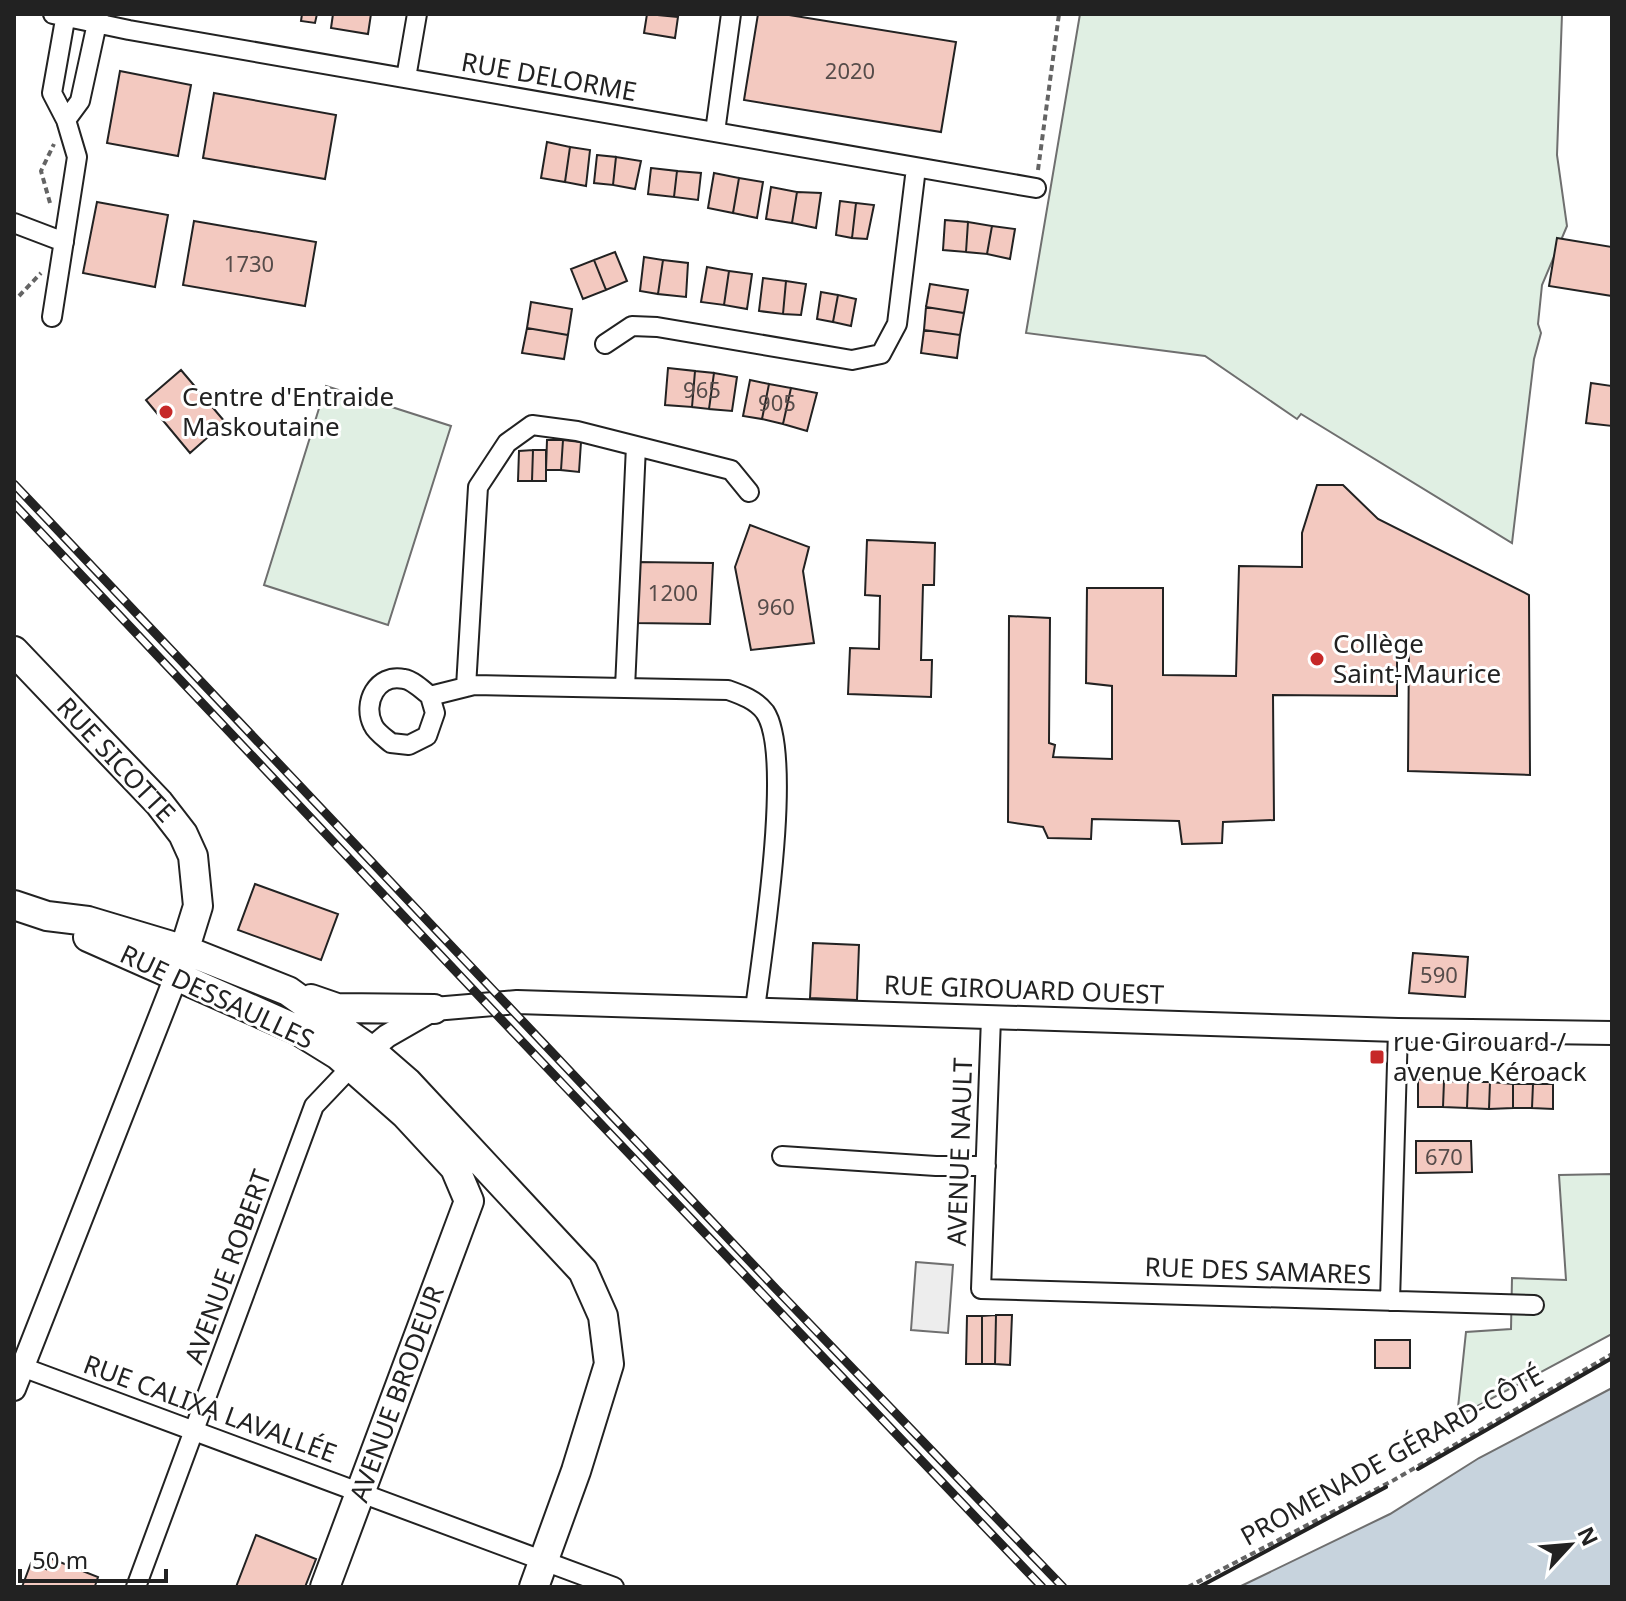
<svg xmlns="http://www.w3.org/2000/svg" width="1626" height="1601" font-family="'Noto Sans',sans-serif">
	<rect width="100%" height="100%" fill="#fff"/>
	<path fill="#e0efe3" stroke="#6f6f6f" stroke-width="2" d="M1080,14h482l-5,141 10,71 -25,59 -4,39 3,9 -7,26 -22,184 -211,-129 -4,5 -92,-63 -179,-23z
		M326,386l125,40 -63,199 -124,-40z
		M1612,1174v160l-155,83 9,-85 45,-3 1,-51 54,2 -7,-105z"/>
	<path fill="#ededed" stroke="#6f6f6f" stroke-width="2" d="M916,1262l37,3 -5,68 -37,-3z"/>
	<path fill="#c7d3dd" stroke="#6f6f6f" stroke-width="2" d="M1612,1388v199h-373l151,-73 89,-56z"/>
	<path fill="#f3c9c0" stroke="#222" stroke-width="2" d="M302,14h15l-2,9 -14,-2z
		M333,14h38l-3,20 -37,-6z
		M647,14l31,3 -3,21 -31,-5z
		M758,14h25l173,28 -15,90 -197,-32z
		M120,71l71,14 -13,71 -71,-13z
		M214,93l122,22 -11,64 -122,-21z
		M547,142l23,5 -5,35 -24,-4z
		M570,147l20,3 -4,36 -21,-4z
		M597,155l19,2 -3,28 -19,-2z
		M616,157l25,4 -6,28 -22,-4z
		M651,168l26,3 -3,26 -26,-3z
		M677,171l24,2 -3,27 -24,-3z
		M714,173l25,5 -6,35 -25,-5z
		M739,178l24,4 -6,36 -24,-5z
		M771,187l26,5 -5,31 -26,-4z
		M797,192l24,1 -5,35 -24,-5z
		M840,201l16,2 -4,35 -16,-3z
		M97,202l71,13 -13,72 -72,-14z
		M856,203l18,2 -7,34 -15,-1z
		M945,220l23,2 -2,30 -23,-2z
		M194,221l122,21 -11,64 -122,-21z
		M968,222l24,4 -5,28 -21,-2z
		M992,226l23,3 -5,30 -23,-5z
		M1557,238l55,9v49l-63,-10z
		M615,252l12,29 -21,9 -12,-30z
		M644,257l19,3 -5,34 -18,-3z
		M594,260l12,30 -23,9 -12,-30z
		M663,260l25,3 -2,34 -28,-3z
		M707,267l22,4 -5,34 -23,-3z
		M729,271l23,3 -5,35 -23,-4z
		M763,278l23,3 -3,33 -24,-3z
		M786,281l20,3 -5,31 -18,-1z
		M930,284l38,6 -4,23 -38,-6z
		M821,292l17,3 -5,27 -16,-3z
		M838,295l18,4 -5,27 -18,-4z
		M531,302l41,7 -4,26 -41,-7z
		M926,307l38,6 -4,22 -36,-5z
		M527,328l41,7 -4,24 -42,-6z
		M924,330l36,5 -3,23 -36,-5z
		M668,368l27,3 -3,36 -27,-2z
		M181,370l44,52 -35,31 -44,-53z
		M695,371l19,2 -5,36 -17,-2z
		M714,373l23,4 -5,34 -23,-2z
		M750,380l19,4 -7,35 -19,-3z
		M1591,383l21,3v40l-26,-3z
		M769,384l22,4 -8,36 -21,-5z
		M791,388l26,5 -10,38 -24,-7z
		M547,440h16l-2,30h-15z
		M563,440l18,2 -2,30 -18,-2z
		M533,450l-1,31h-14l1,-30z
		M533,450h13v31h-14z
		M1317,485h26l35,34 151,76 1,180 -122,-4 1,-128 -12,-2v55l-124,-1 1,125 -51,2 -1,21 -40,1 -3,-23 -87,-2 -1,20 -43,-1 -5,-11 -35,-5 1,-206 41,2 -1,125 6,2 -2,12 59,2v-73l-26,-3 1,-95h76v87l73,1 3,-110 63,1v-34z
		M750,525l59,22 -6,24 11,72 -63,7 -16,-83z
		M867,540l68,3 -1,42h-11l-2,75h11l-1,37 -83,-3 2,-46 29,1 1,-53 -15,-1z
		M636,562l77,1 -3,61 -77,-1z
		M255,884l83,30 -17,46 -83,-30z
		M813,943l46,2 -2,55 -47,-2z
		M1413,953l55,4 -3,40 -56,-4z
		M1418,1079l26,2 -1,26h-25z
		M1444,1081l24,1 -1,26 -24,-1z
		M1468,1082h22l-1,27 -22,-1z
		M1490,1082l23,2v24l-24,1z
		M1513,1084h20l-1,24h-19z
		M1533,1084h20v25l-21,-1z
		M1416,1141h55l1,31 -56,1z
		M996,1315h16l-2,50 -15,-1z
		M996,1315l-1,49h-13v-48z
		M967,1316h15v48h-16z
		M1375,1340h35v28h-35z
		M256,1535l60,24 -11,28h-69z
		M47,1557l51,20 -3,9 3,1h-76l9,-24 15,6z"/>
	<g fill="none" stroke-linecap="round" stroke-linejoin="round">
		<g stroke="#222" stroke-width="22">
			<path id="minor" d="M53,14l76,16 907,158
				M406,78l11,-64
				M66,120l14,-19 19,-87
				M715,132l16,-118
				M14,223l50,19
				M52,317l25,-160 -11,-37 -14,-27 14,-79
				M605,344l27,-18 25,1 195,33 29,-6 16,-30 19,-156
				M466,687l12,-200 29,-44 25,-18 45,6 154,39 18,22
				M625,688l11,-242
				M430,696l5,17 -8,23 -18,9 -18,-2c-6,-5 -15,-11 -18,-18 -11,-22 4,-52 31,-46 8,1 19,11 26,17l44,-11 254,5c14,5 28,10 37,22 29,43 -3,241 -10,297
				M991,1018l-10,271 553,16
				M782,1156l154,10h50
				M1390,1301l8,-271
				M14,1364l600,223
				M136,1587l178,-481 38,-40"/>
		</g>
		<g stroke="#222" stroke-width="26">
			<path id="tertiary" d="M358,1060l29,-24 47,-27 83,-7 881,28 214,3
				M14,1389l163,-415"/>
		</g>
		<g stroke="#222" stroke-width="32">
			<path id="primary" d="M14,651l145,152 24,31 10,22 5,50 -19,61
				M14,905l33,11 41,5 97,29 103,41 81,58 38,33 176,189 20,45 6,48 -33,107 -42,116
				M88,937l208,92 42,26 67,59 50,54 14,33
				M311,999l26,9 97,1
				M325,1587l144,-386"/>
		</g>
		<path stroke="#646464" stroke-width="4" stroke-dasharray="6 4" stroke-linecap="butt" d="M1038,170l21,-156
			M50,203l-9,-32 13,-27
			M19,296l22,-23
			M1188,1587l206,-107 218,-126"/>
		<use href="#minor" stroke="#fff" stroke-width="18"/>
		<use href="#tertiary" stroke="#fff" stroke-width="22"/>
		<use href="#primary" stroke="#fff" stroke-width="28"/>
		<g stroke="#222" stroke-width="9">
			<path id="rail" d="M14,484l763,806 286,297
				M14,504l501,530 527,553"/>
		</g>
		<use href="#rail" stroke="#fff" stroke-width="6" stroke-dasharray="18" stroke-linecap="butt"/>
		<path stroke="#222" stroke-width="4" d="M1418,1469l194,-111
			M1199,1587l187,-100"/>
	</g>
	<g fill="#c62828" stroke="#fff" stroke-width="3">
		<circle cx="166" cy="412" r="8"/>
		<circle cx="1317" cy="659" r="8"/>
		<rect x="1369" y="1049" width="16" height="16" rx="4"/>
	</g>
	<g text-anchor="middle" stroke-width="6" stroke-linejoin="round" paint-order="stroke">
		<g font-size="22" fill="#564c4a">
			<text x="850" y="79">2020</text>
			<text x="249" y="272">1730</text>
			<text x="702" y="398">965</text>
			<text x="777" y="411">905</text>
			<text x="673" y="601">1200</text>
			<text x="776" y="615">960</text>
			<text x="1439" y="983">590</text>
			<text x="1444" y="1165">670</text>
		</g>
		<g font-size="26" fill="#222" stroke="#fff">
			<text transform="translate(549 77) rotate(10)" y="9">RUE DELORME</text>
			<text transform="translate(116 760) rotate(47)" y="9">RUE SICOTTE</text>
			<text transform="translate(1024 990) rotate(2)" y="9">RUE GIROUARD OUEST</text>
			<text transform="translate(217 997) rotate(25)" y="9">RUE DESSAULLES</text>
			<text transform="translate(960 1152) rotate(-88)" y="9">AVENUE NAULT</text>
			<text transform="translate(228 1267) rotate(-70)" y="9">AVENUE ROBERT</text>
			<text transform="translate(1258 1271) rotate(2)" y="9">RUE DES SAMARES</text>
			<text transform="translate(397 1394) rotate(-70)" y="9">AVENUE BRODEUR</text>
			<text transform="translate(210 1409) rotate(20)" y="9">RUE CALIXA LAVALLÉE</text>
			<text transform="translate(1392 1456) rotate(-29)" y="9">PROMENADE GÉRARD-CÔTÉ</text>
		</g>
		<g font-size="26" fill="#222" stroke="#fff" text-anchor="start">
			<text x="182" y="406">Centre d'Entraide<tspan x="182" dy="30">Maskoutaine</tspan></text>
			<text x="1333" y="653">Collège<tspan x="1333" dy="30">Saint-Maurice</tspan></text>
			<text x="1393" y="1051">rue Girouard /<tspan x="1393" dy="30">avenue Kéroack</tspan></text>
		</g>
	</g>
	<rect width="1626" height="1601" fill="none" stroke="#222222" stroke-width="32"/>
	<g transform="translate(1570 1545) rotate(64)" stroke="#ffffff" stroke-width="6" paint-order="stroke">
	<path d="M0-6L14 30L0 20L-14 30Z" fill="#222222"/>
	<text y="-12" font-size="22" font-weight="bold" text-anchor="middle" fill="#222222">N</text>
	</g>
	<path d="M20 1569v12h146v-12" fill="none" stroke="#222222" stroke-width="4"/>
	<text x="32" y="1569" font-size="24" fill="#222222" stroke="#ffffff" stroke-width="6" paint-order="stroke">50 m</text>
</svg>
